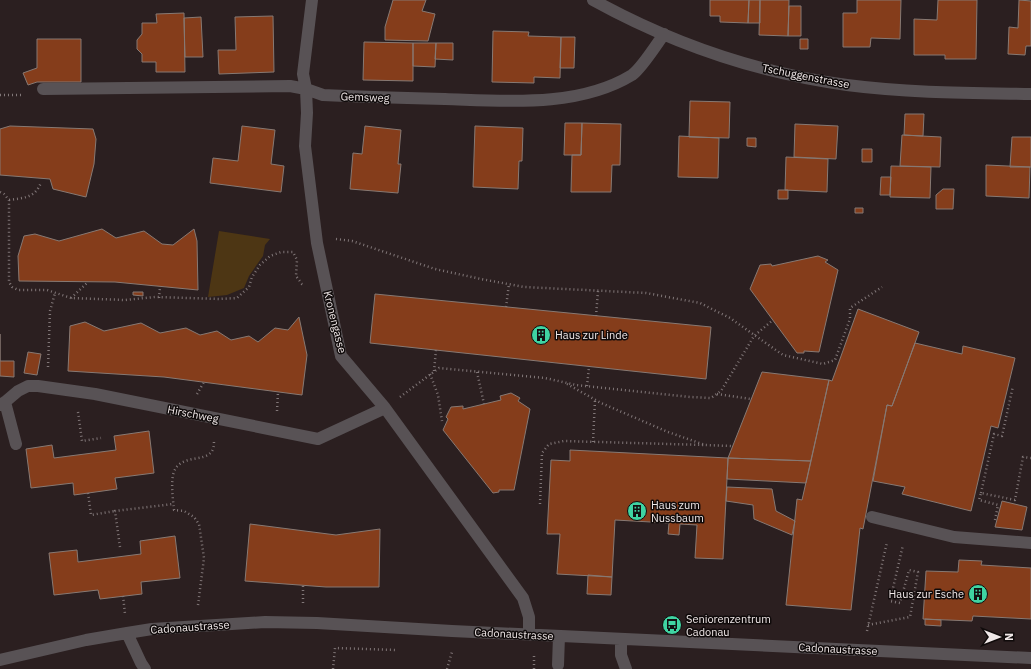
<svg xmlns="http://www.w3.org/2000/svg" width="1031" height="669" font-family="'IBM Plex Sans',sans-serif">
	<rect width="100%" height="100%" fill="#2b1f20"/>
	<path fill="#4d3614" d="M219,231l51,8 -5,6 -2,11 -14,20 -5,12 -17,7 -19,2z"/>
	<path fill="#853d1b" stroke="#877973" d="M393,0h33l-4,11 13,3 -7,27 -43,-1v-13z
		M710,0h39l-1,23 -28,-1v-6h-10z
		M749,0h11v23h-12z
		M760,0h29l-1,36 -29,-1z
		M857,0h44l-1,39 -29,-1 -1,9h-27v-34h14z
		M938,0h39l-1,59h-31v-4h-31v-36l23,1z
		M1019,0l12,1v45h-5l-1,9 -17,-1 1,-27 9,1z
		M789,6h12v30h-13z
		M184,13l1,59h-29v-10h-14v-8l-5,-5v-9l5,-6v-11h15l-1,-9z
		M273,16l1,56 -55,2 -1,-24h18l-1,-33z
		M201,17l2,40h-18l-1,-39z
		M493,31l36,1 -1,4 33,1 -1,41 -26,-1v6l-42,-1z
		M561,37h14l-1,31h-14z
		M37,39h44v43h-44l-9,3 -5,-12 14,-5z
		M800,39h8v10h-8z
		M364,42l49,1v38l-50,-1z
		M413,43h23l-1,24 -22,-1z
		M436,43h17v17l-18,-1z
		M690,101l40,1 -1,36 -40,-1z
		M905,114h19l-1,22 -19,-1z
		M565,123h17l-1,32h-17z
		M582,123l39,1 -1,41h-8l-1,27h-40l1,-37h9z
		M795,124l43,2 -2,33 -42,-2z
		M10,126l83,3 3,10 -2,25 -8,33 -33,-8 -3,-10 -50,-4v-46z
		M242,126l33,4 -4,34 13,2 -3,26 -71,-9 3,-25 25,3z
		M365,126l36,4 -3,34h3l-3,29 -48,-4 3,-36 9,1z
		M475,126l48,2 -1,33h-3l-1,28 -45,-2z
		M902,135l39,2 -1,30 -40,-1z
		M679,136l40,2 -1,40 -40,-1z
		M1012,137h19v30h-21z
		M747,138h9v9l-9,-1z
		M862,149h10v13h-10z
		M786,157l42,2 -1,33 -42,-2z
		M986,165l44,2 -1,31 -43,-2z
		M891,166l40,1 -1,31 -40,-1z
		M881,177h10l-1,18h-10z
		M943,189h11l-1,20h-17v-14z
		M778,190h10v9h-10z
		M855,208h8v5h-8z
		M102,229l14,9 28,-7 18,13 11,1 21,-16 3,12 1,49 -83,-8 -96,-1 -1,-25 6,-20 11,-2 24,7z
		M818,256l10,4 -3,2 13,8 -19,82 -15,-1v2h-7l-47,-64 10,-24 11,-1 1,2z
		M133,292h10v4l-10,-1z
		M375,294l336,33 -5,52 -336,-36z
		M858,309l61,23 -27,74 -5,-1 -24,124 -3,-1 -9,82 -65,-5 11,-106 5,1 27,-120 3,1z
		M299,317l8,38 -5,40 -138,-18 -96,-6 2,-45 15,-4 19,9 37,-8 19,10 26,-5 14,7 17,-4 14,9 18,-4 9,6 17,-14 13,2z
		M0,334v27h14v16l-14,-1z
		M915,343l47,11 1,-8 52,12 -17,70 -7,-2 -20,85 -69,-17 3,-7 -32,-6 14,-76 5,1z
		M28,352l13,2 -4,21 -13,-2z
		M762,372l67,8 -18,81 -83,-3z
		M511,393l9,5 -2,3 12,8 -16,81h-15v2l-6,1 -50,-63 5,-11 -2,-2 5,-10 12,-1v3l38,-9 -1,-4z
		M149,431l5,42 -39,5 2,11 -43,6 -1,-12 -42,5 -5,-39 26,-4 2,13 62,-8 -2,-14z
		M570,450l158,8 -5,101 -28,-1 2,-33 -17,-1 -1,11 -11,-1 1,-11 -54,-3 -3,57 -55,-3 3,-40h-13l4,-74 19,1z
		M728,458l83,3 -5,22 -79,-4z
		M727,487l45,2 4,22 19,10 -3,14 -38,-16 -1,-14 -27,-4z
		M1002,501l25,6 -5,23 -27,-3z
		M250,524l86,11 44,-6 -1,58h-53l-81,-6z
		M175,536l5,42 -39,4 1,12 -42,5 -2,-9 -44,5 -5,-42 28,-3 1,12 63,-8 -1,-13z
		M959,560l23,1 -1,4 50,3v51l-58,-3 -1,5 -49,-2 3,-48 32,1z
		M588,575l24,2 -1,18 -24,-1z
		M925,619l16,1v6l-16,-1z"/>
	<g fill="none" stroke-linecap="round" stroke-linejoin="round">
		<path stroke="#817778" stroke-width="2.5" stroke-dasharray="1 3" stroke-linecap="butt" d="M0,95h23
			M0,192l4,2 5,6v82l3,5 6,3h29l24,8 54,2 30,-3 64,2 18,-1 12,-11 3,-10 8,-12 10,-9 11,-4h12l4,8 -1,16 6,8 3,1
			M9,200c14,-2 27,-2 32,-18
			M336,239l16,2 83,28 46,10 43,8 122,6 54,10 30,15 53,37 40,9 12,-4 15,-41v-11l32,-21
			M71,298l17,-16
			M159,298l1,-11
			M506,307l3,-23
			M596,316l2,-25
			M48,367l2,-56 5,-18
			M434,371l2,-21
			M477,372l7,32
			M430,374l8,21 4,26
			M567,384l34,19 67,29 37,13 26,1
			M587,386l2,-19
			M197,394l7,-12
			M717,394l34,5
			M400,397l39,-29 106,10 31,7 114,12 21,1 10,-7 33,-55 19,-16
			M277,411l1,-19
			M78,412l4,29 19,-3
			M593,442l2,-42
			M88,493l3,22 24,-4
			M981,493l13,-59 8,2 11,-50
			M540,504l2,-51 7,-9 15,-3 141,4
			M995,520l3,-15 -19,-5 2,-7 34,7 8,-43 8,1
			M120,547l-5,-36 58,-7
			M123,596l2,18
			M303,603v-18
			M198,605l6,-47 -5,-34 -5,-7 -10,-6 -10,-1c-1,-11 -3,-24 -1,-35 5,-22 32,-12 39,-24 2,-3 2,-8 2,-12
			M868,625l42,-8 8,-45 -9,-2 -9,33 -10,-2 13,-56
			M867,631l20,-89
			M333,669l2,-21 62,2
			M447,669l5,-17h-2
			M534,669v-15"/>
		<path stroke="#585255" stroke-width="12" d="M312,0l-9,74 3,15 1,24 -2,33 12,97 24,113 44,52 138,190 6,19v17
			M593,0c78,43 165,73 254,85 61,8 123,8 184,9
			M43,89l247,-3 16,3 17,6c41,2 81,3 122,4 61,2 133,9 187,-24 9,-6 25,-31 32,-41
			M5,402l11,42
			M0,405l5,-3 13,-11 10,-5h10l57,8 223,45 67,-31
			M872,517l82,20 77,6
			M127,633l14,30 4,6
			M621,639v16l5,14
			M0,660l86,-20 41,-7 25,-4 113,-7 52,1 135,8 579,27
			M558,665l1,-29"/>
	</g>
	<defs>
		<g id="building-disc" transform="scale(1)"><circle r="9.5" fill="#3fd4a2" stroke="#100b0b"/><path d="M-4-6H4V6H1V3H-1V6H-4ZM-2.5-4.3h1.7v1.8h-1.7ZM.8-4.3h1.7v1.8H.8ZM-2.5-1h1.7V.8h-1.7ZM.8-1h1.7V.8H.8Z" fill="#111"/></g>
		<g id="bus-disc" transform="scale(1)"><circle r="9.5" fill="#3fd4a2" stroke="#100b0b"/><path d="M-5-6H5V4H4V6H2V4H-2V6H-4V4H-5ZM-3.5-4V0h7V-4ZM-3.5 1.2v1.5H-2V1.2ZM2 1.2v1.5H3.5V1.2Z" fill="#111"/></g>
	</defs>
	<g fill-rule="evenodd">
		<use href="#building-disc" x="541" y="335"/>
		<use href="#building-disc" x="637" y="511"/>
		<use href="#building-disc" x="978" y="594"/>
		<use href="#bus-disc" x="672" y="625"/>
	</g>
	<g text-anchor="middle" stroke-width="3" stroke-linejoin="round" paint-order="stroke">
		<g font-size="11" fill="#f0e8e8" stroke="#100b0b">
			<text transform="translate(806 76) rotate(11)" y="4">Tschuggenstrasse</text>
			<text transform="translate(365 97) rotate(2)" y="4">Gemsweg</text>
			<text transform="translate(335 322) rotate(76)" y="4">Kronengasse</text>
			<text transform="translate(193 414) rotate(11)" y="4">Hirschweg</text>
			<text transform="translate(190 627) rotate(-4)" y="4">Cadonaustrasse</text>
			<text transform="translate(514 634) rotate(3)" y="4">Cadonaustrasse</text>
			<text transform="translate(838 649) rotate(3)" y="4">Cadonaustrasse</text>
		</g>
		<g font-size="11" fill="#f0e8e8" stroke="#100b0b" text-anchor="start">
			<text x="555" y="339">Haus zur Linde</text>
			<text x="651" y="509">Haus zum<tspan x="651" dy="13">Nussbaum</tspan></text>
			<text x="964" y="598" text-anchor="end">Haus zur Esche</text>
			<text x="686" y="623">Seniorenzentrum<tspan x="686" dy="13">Cadonau</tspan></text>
		</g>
	</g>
	<g transform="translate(999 637) rotate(90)" stroke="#100b0b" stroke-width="3" paint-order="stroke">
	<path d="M0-3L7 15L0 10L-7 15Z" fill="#f0e8e8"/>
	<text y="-6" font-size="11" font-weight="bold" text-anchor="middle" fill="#f0e8e8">N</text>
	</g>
</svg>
